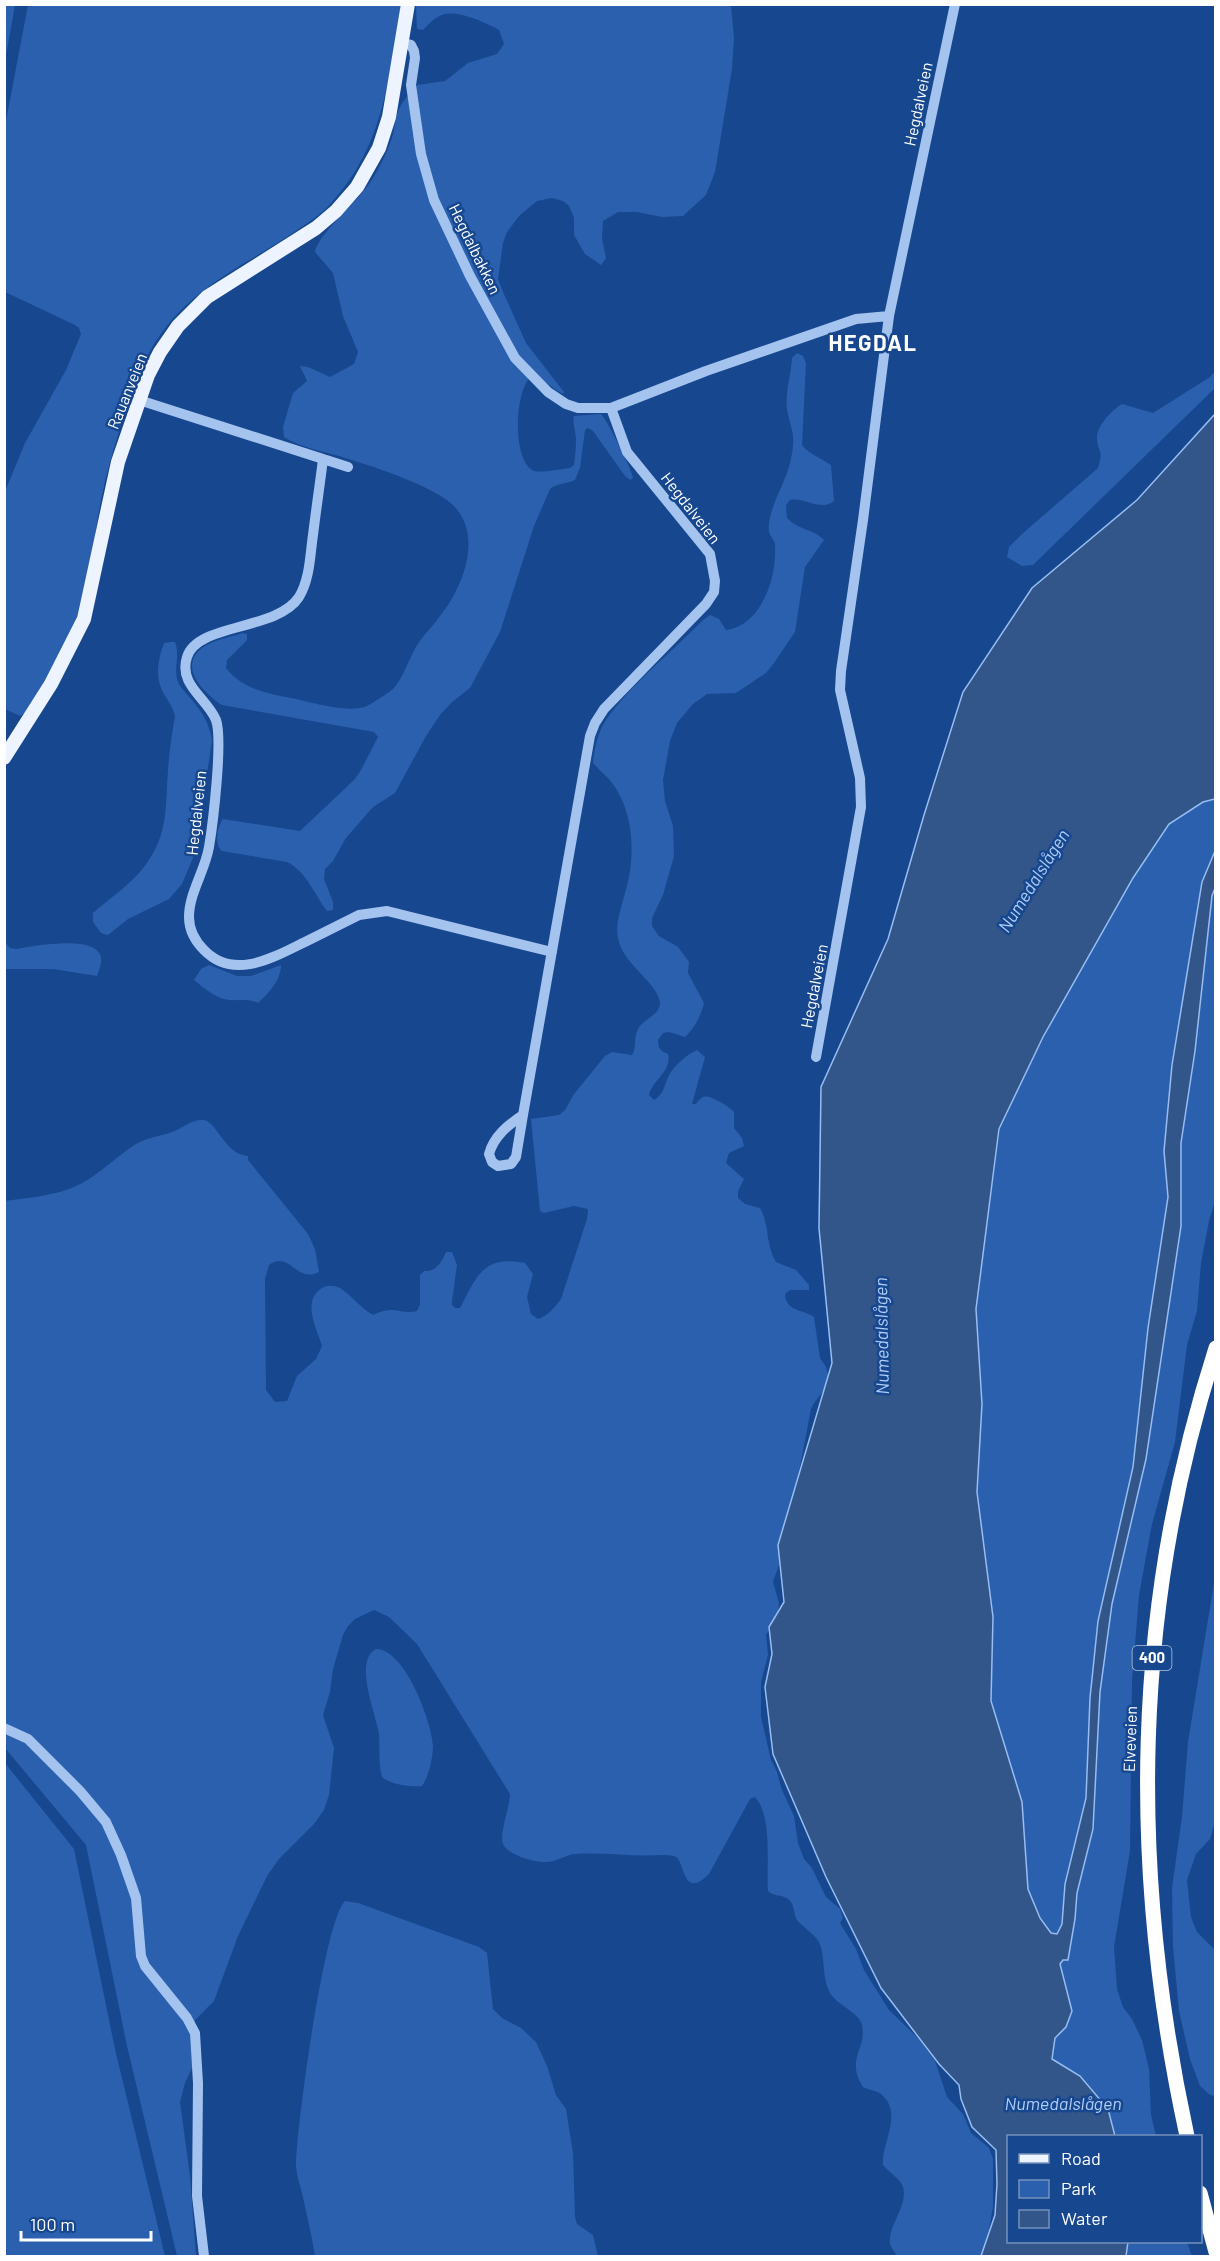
<svg xmlns="http://www.w3.org/2000/svg" width="1220" height="2261" font-family="Barlow,sans-serif">
	<rect width="100%" height="100%" fill="#17478f"/>
	<path fill="#2a60ae" d="M5,4l10,1 -10,56 -1,-56z
		M28,5h373c-11,70 -18,142 -69,197 -11,13 -25,21 -39,31 -58,38 -116,61 -148,128 -16,34 -32,88 -41,125 -10,43 -12,88 -25,129 -8,25 -24,50 -38,73 -5,9 -11,23 -21,28l-15,-7 -1,-215 21,-51 41,-73 15,-36 -2,-6 -4,-3 -70,-33v-166z
		M416,5h315l3,33 -2,31 -17,103 -9,23 -23,21 -21,1 -25,-5h-19l-15,9 -1,18 4,19 -5,7 -16,-11 -11,-19v-17l-5,-12 -6,-5 -11,-3 -15,3 -17,14 -13,17 -4,11 -5,36 5,13 23,51 38,49 -1,2c-12,-6 -19,-16 -33,-17 -15,17 -18,79 2,93 7,4 29,-1 38,-2l4,-3c1,-8 2,-16 2,-25 0,-8 -4,-17 -2,-24l27,-2c6,6 31,55 32,64l-3,2 -5,-4 -32,-45 -5,-3 -3,2 -5,38 -5,12c-8,4 -18,3 -25,9l-16,37 -34,106 -30,56 -18,14 -12,13 -14,21 -31,57 -22,14 -27,31 -13,23 -8,8 -1,10 9,23v8l-6,1c-13,-17 -20,-39 -40,-49l-65,-11c-8,-7 -5,-24 1,-32l77,12 55,-52 6,-9 17,-33 -4,-5 -152,-27c-17,-11 -45,-38 -20,-57 11,-8 28,-11 41,-15l4,1v6l-20,20 -1,8c15,20 41,26 65,30 19,4 59,16 76,8 4,-2 23,-14 26,-17 11,-11 17,-35 27,-48 6,-9 14,-16 20,-25 22,-27 43,-78 15,-109 -17,-20 -89,-43 -116,-51 -18,-5 -39,-9 -55,-19l-1,-10 10,-34 14,-12 -7,-15 8,1 22,10 24,-13 4,-12 -15,-36 -10,-43 -18,-21c3,-18 42,-50 54,-68 10,-14 17,-30 23,-46 3,-10 3,-22 8,-31 4,-8 12,-15 17,-22l28,-4 23,-18 29,-9 7,-10 -5,-14c-13,-7 -42,-21 -57,-15 -7,2 -14,10 -19,15l-6,-1z
		M797,353l6,3 3,7 -4,82c7,9 19,13 29,20l3,36c-14,11 -29,-4 -44,-1l-4,5 1,13c13,13 27,11 37,22l-19,27 -10,65 -21,31 -8,10 -30,20 -29,1 -14,10 -16,19 -7,18 -7,39 2,21 8,25 1,30 -11,39 -11,23v8l7,10 19,11 11,15 -1,11 16,30c-3,12 -9,25 -19,34l-16,-5 -6,1 -5,7c0,8 2,11 10,14 4,18 -15,25 -19,41l5,5c12,-7 10,-18 17,-28 6,-9 17,-18 26,-22l8,7 -13,47h4c1,-2 5,-6 7,-7 6,-3 27,10 31,15v16l8,10 2,8 -15,7 -3,10 18,16 -6,12v7l7,6 15,4c10,17 5,36 16,54l20,8 13,15v5h-19l-5,4c1,18 18,15 29,23l6,41 6,9 4,15c-6,10 -14,16 -19,27l-27,141 -11,32 6,21 -2,14 -11,18 2,20 -7,27v35l10,43 6,12 5,18 12,26 4,27 6,16 8,9 14,29 14,12 3,9 -3,5 16,26 8,21 25,40 30,29 16,22 12,36 16,17 8,19 18,15 4,11v48l-9,49h-87c-2,-4 -6,-8 -7,-12 -2,-20 18,-36 13,-57 -3,-9 -14,-14 -20,-22 -2,-21 19,-49 1,-68 -5,-7 -14,-6 -21,-10 -18,-29 4,-37 -1,-62 -2,-12 -25,-20 -32,-32 -8,-15 -5,-31 -9,-46 -4,-13 -16,-17 -24,-27 -4,-7 -2,-16 -9,-21 -7,-5 -14,-2 -20,-8 -2,-25 5,-75 -13,-94l-5,2 -41,75c-26,26 -24,-11 -33,-17 -4,-2 -10,-2 -14,-2 -29,2 -58,-3 -87,-1 -11,1 -19,9 -31,8 -10,0 -36,-7 -41,-18 -4,-9 7,-38 7,-50l-93,-150 -28,-27 -15,-7 -19,9 -7,7 -5,9 -10,34 -3,23 -7,23 11,33 -5,47 -5,15 -10,14 -35,35 -12,17 -29,60 -24,65 -19,19 -4,18 1,30 -7,15 -5,19 10,74 6,80h-19l-50,-210 -41,-201 -81,-97 -1,-547c23,-3 47,-5 68,-13 24,-10 42,-30 64,-44 12,-7 26,-8 39,-13 8,-4 16,-10 25,-11 17,-3 23,35 48,36v4l60,74 7,15 4,23c-23,12 -29,-22 -50,-7l-4,14 1,111 9,12 12,-1 10,-25 19,-17 6,-13c-5,-17 -21,-45 0,-58 5,-3 12,-3 18,0 12,8 21,20 33,27 23,-11 25,0 44,-4l3,-6v-30l4,-4c12,1 18,-9 22,-19h6l5,13 -5,36v4l3,3h5c17,-32 23,-53 65,-45l8,11 -6,23 4,17 7,5c10,-3 17,-12 23,-20l26,-80 1,-10 -14,-3 -30,7 -4,-2 -9,-92 28,-4 6,-5 9,-16 31,-38 7,-4 20,3c5,-7 1,-17 6,-26 5,-10 23,-14 22,-27 -3,-19 -35,-37 -41,-60 -5,-16 2,-33 6,-49 11,-36 10,-83 -16,-114 -5,-5 -11,-10 -16,-16 1,-14 5,-31 13,-43 24,-35 67,-69 97,-100l7,-5 9,4 7,11c36,-5 51,-53 49,-85 -1,-8 -8,-9 -6,-21 2,-21 16,-40 21,-61 2,-9 4,-18 3,-27 -1,-9 -5,-18 -6,-27 -2,-17 4,-34 5,-51z
		M1215,371v17l-182,177 -11,1 -15,-9 2,-10 13,-13 76,-66c6,-19 0,-14 -1,-29 -1,-13 15,-29 25,-35l31,9 57,-36z
		M170,642h5c6,15 -3,29 4,42 3,5 9,11 12,15 11,12 19,26 21,42l-17,112 -13,31 -13,15 -41,20 -20,16 -7,-2 -8,-11v-9c17,-15 37,-28 51,-46 25,-33 21,-58 24,-96 1,-19 4,-37 7,-55 -2,-10 -9,-17 -13,-26 -7,-15 -4,-31 2,-47z
		M1215,799v52l-13,31 -30,183 -8,86 4,46 -35,270 -35,154 -8,77 -4,100 -21,86 -3,40 -5,10 -6,-1 -11,-15 -12,-29 -6,-87 -31,-101 2,-84 -16,-125 5,-88 -6,-95 24,-180 43,-92 90,-159 36,-54 34,-22z
		M1215,888v313l-6,20 -8,42 -4,48 -10,34 -12,97 -23,82 -13,71 -7,86 -2,170 -16,96 3,42 6,18 9,12 10,21 7,29 2,46 5,21h-41l-7,-27 -28,-33 -28,-16 3,-22 11,-11 6,-16 -13,-47 4,-4 12,-41 2,-26 16,-64 7,-137 12,-88 34,-145 35,-233v-83l14,-92 17,-155z
		M5,942l5,6 6,1c17,-3 80,-15 85,8 1,7 -2,13 -4,19l-44,-7h-48z
		M209,965l28,11h14l30,-11c0,15 -12,28 -23,38 -9,-5 -19,-2 -29,-3 -14,-2 -25,-12 -35,-20l7,-11z
		M1215,1577v245l-5,17 -14,15 -9,26 4,37 6,15 18,18 -1,146 -4,-1 -10,-9 -10,-27 -11,-48 -6,-64 -1,-59 10,-71 6,-75z
		M376,1649c29,0 55,71 57,96 0,13 -4,31 -11,41 -12,1 -31,-1 -40,-9 -4,-14 -2,-29 -3,-43 -3,-20 -26,-73 -3,-85z
		M5,1763l69,86 41,200 50,207h-160z
		M345,1901l13,2 121,44 8,6 6,56 9,9 19,10 15,14 11,24 9,29 10,14 7,44 2,64 2,7 16,11 5,21h-283c-3,-18 -7,-36 -11,-54 -2,-12 -7,-23 -8,-36 0,-36 28,-245 49,-265z
		M1129,2242h58l5,14h-66z"/>
	<path fill="#32558a" stroke="#97bdf2" stroke-width="1.5" d="M1215,414v385l-12,3 -34,22 -36,54 -90,159 -44,92 -23,180 6,95 -5,88 16,125 -2,84 31,101 6,87 12,29 11,15 6,1 5,-10 3,-40 21,-86 4,-100 8,-77 35,-154 15,-139 20,-131 -4,-46 8,-86 30,-183 13,-31v37l-3,8 -17,155 -14,92v83l-35,233 -34,145 -12,88 -7,137 -16,64 -2,26 -7,41h-5l-3,4 12,47 -6,16 -11,11 -3,21 28,17 28,33 7,27h-107v106h120l-2,14h-145l14,-41 2,-31 -1,-34 -24,-23 -11,-28 -2,-14 -20,-21 -58,-76 -55,-111 -53,-123 -8,-67 7,-33 -3,-27 15,-25 -6,-57 54,-182 -13,-135 2,-141 67,-148 36,-124 39,-123 69,-104 105,-88z"/>
	<g fill="none" stroke-linecap="round" stroke-linejoin="round">
		<path stroke="#a4c3ef" stroke-width="10" d="M402,43l9,2 3,6 1,7 -4,27 10,69 13,46 36,76 45,82 33,34 18,12 12,4h33
			M139,400l209,67
			M323,459c-3,25 -7,51 -10,76 -3,20 -3,44 -14,62 -22,34 -102,26 -112,60 -9,28 20,41 29,63 7,20 -3,103 -7,127 -4,24 -20,46 -20,70 0,13 6,24 15,33 30,31 70,7 101,-8 18,-9 36,-18 54,-27l28,-4 165,41
			M816,1057l45,-250 -1,-29 -20,-88 1,-19 22,-151 26,-204 66,-312
			M523,1115l-7,42 -5,7 -13,2 -6,-4 -3,-8c5,-18 19,-29 34,-39l67,-379 5,-13 9,-14 102,-105 8,-12 1,-11 -5,-27 -83,-102 -16,-44 95,-37 150,-52 33,-3
			M4,1728l24,11 52,52 26,31 15,33 15,43 5,58 4,10 42,52 8,15 3,50 -1,113 7,60"/>
		<path stroke="#edf3ff" stroke-width="14" d="M4,758l47,-74 33,-65 34,-157 30,-87 12,-23 18,-26 29,-29 109,-69 20,-17 21,-24 22,-39 10,-31 19,-113"/>
		<path stroke="#fff" stroke-width="15" d="M1187,2136c-58,-267 -55,-527 29,-788
			M1200,2193l16,59"/>
	</g>
	<g text-anchor="middle" stroke-width="5" stroke-linejoin="round" paint-order="stroke">
		<rect fill="#17478f" stroke="#b9c8dd" stroke-width="1.5" x="1132.5" y="1646" width="39" height="24" rx="4.5"/>
		<g font-size="15" font-weight="bold" fill="#fff">
			<text x="1152" y="1663">400</text>
		</g>
		<g font-size="16" fill="#fff" stroke="#17478f">
			<text transform="translate(918 104) rotate(-78)" y="6">Hegdalveien</text>
			<text transform="translate(475 249) rotate(64)" y="6">Hegdalbakken</text>
			<text transform="translate(127 391) rotate(-68)" y="6">Rauanveien</text>
			<text transform="translate(691 508) rotate(52)" y="6">Hegdalveien</text>
			<text transform="translate(196 813) rotate(-84)" y="6">Hegdalveien</text>
			<text transform="translate(814 986) rotate(-79)" y="6">Hegdalveien</text>
			<text transform="translate(1130 1739) rotate(-88)" y="6">Elveveien</text>
		</g>
		<g font-size="18" font-style="italic" fill="#b0cdf6" stroke="#17478f">
			<text transform="translate(1034 881) rotate(-58)" y="6">Numedalslågen</text>
			<text transform="translate(882 1336) rotate(-91)" y="6">Numedalslågen</text>
			<text x="1063" y="2110">Numedalslågen</text>
		</g>
		<g font-size="22" font-weight="bold" letter-spacing="1.5" fill="#fff" stroke="#17478f">
			<text x="873" y="351">HEGDAL</text>
		</g>
	</g>
	<rect width="1220" height="2261" fill="none" stroke="#ffffff" stroke-width="12"/>
	<rect x="1007" y="2135" width="195" height="108" fill="#17478f" stroke="#7491bc" stroke-width="1.5"/>
	<rect x="1019" y="2154" width="30" height="9" fill="#edf3ff" stroke="#7491bc" stroke-width="1.5"/>
	<text x="1061" y="2165" font-size="18" fill="#ffffff">Road</text>
	<rect x="1019" y="2180" width="30" height="18" fill="#2a60ae" stroke="#7491bc" stroke-width="1.5"/>
	<text x="1061" y="2195" font-size="18" fill="#ffffff">Park</text>
	<rect x="1019" y="2210" width="30" height="18" fill="#32558a" stroke="#7491bc" stroke-width="1.5"/>
	<text x="1061" y="2225" font-size="18" fill="#ffffff">Water</text>
	<path d="M21 2231v9h130v-9" fill="none" stroke="#ffffff" stroke-width="3"/>
	<text x="30" y="2231" font-size="18" fill="#ffffff" stroke="#17478f" stroke-width="4.5" paint-order="stroke">100 m</text>
</svg>
